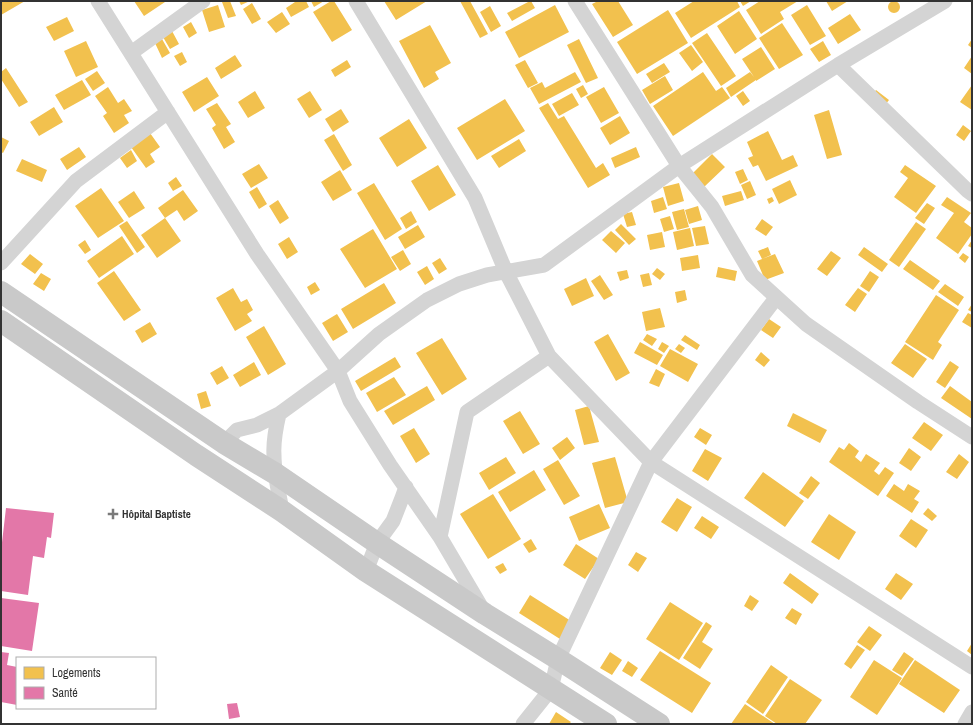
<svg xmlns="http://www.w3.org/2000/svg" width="973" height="725" font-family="'Archivo Narrow',sans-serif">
	<rect width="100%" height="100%" fill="#fff"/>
	<path fill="#f2c14e" d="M1,1h24l-24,14z
		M134,1h30l1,1 -21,14z
		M226,1h4l6,15 -8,2 -6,-16z
		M239,1h11l-9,4z
		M295,1h11l3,6 -18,10 -5,-9 9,-6z
		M311,1h13l-10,6z
		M331,1h3l18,29 -20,12 -19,-30z
		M384,1h43l-31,19z
		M460,1h10l18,33 -8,4z
		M530,1h1l4,7 -23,13 -5,-8z
		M598,1h20l15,24 -20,12 -21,-33z
		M694,1h43l3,6 -49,31 -16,-25z
		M740,1h11l-8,5z
		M760,1h38l-18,11 4,7 -23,15 -15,-24z
		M826,1h22l-16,10z
		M888 7a6 6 0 1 1 12 0a6 6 0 1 1-12 0Z
		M252,3l9,16 -9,5 -9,-15z
		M218,5l7,22 -16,5 -7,-22z
		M555,5l14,27 -50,26 -14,-26z
		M807,5l19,31 -16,9 -19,-30z
		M490,6l11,20 -10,6 -11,-20z
		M668,10l20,33 -51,31 -20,-32z
		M739,11l18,28 -22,15 -18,-28z
		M282,12l8,12 -14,9 -9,-11z
		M850,14l11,16 -23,14 -10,-16z
		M67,17l7,14 -20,10 -8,-14z
		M191,22l6,11 -8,5 -6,-11z
		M782,23l21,32 -24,14 -20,-31z
		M430,25l21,38 -16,9 4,7 -15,9 -25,-47z
		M172,31l7,13 -9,5 -7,-12z
		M707,33l29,43 -15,10 -29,-43z
		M162,39l8,14 -8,5 -7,-15z
		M579,39l19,39 -12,5 -19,-38z
		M972,39v9l-4,-3z
		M86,41l12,26 -22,10 -12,-26z
		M823,41l8,14 -12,7 -9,-13z
		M691,45l12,17 -11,9 -13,-18z
		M761,47l14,22 -19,12v-1l-25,17 -5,-9 24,-16 4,5 -12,-18z
		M182,52l5,10 -7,4 -6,-10z
		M235,55l7,11 -21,13 -6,-11z
		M972,56v18l-8,-6z
		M347,60l4,7 -16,10 -4,-7z
		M525,60l13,23 -10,5 -13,-23z
		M664,63l6,9 -18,11 -6,-9z
		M6,68l22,34 -9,5 -18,-28v-7z
		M97,71l8,12 -12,8 -8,-12z
		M575,72l6,10 -42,22 -9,-16 12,-6 3,6z
		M703,72l13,19 6,-4 8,11 -57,38 -20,-30z
		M665,76l8,14 -23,14 -8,-14z
		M207,77l12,19 -25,16 -12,-20z
		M82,80l9,15 -27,15 -9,-15z
		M583,85l5,9 -7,4 -5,-9z
		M972,85v25l-12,-8z
		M108,87l10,16 6,-4 8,12 -8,4 5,8 -15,10 -11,-17 4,-3 -12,-17z
		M604,87l15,26 -18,10 -15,-26z
		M876,90l13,10 -4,5 -13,-10z
		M255,91l10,17 -17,10 -10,-16z
		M310,91l12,19 -13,8 -12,-19z
		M743,91l7,10 -7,5 -7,-10z
		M572,93l7,12 -20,11 -7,-12z
		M505,99l20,32 -48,29 -20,-32z
		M217,103l14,21 -5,3 9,15 -11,7 -12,-21 4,-3 -10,-16z
		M548,103l10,16 6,-3 32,52 7,-5 7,12 -22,13 -49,-80z
		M54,107l9,15 -24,14 -9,-14z
		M341,109l8,13 -16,10 -8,-13z
		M829,110l13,45 -15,4 -13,-44z
		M620,116l10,17 -20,12 -10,-17z
		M409,119l18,29 -30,19 -18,-29z
		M963,125l8,6 -7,10 -8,-6z
		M768,131l14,29 11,-5 5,11 -32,15 -8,-16 -5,2 -5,-9 5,-2 -6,-14z
		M150,133l10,14 -10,7 5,8 -9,6 -15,-21z
		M334,134l18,31 -9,6 -19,-31z
		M1,137l8,4 -6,12 -2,-1z
		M519,139l7,12 -27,17 -8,-12z
		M79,147l7,10 -19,13 -7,-11z
		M636,147l4,10 -25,11 -4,-10z
		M131,150l6,11 -10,7 -7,-10z
		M712,154l13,13 -21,20 -12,-13z
		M22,159l25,11 -5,12 -26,-11z
		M259,164l9,14 -17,10 -9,-14z
		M438,165l18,30 -27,16 -18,-30z
		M905,165l31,21 -20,27 -22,-16 14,-19 -8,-6z
		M743,169l5,11 -8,4 -5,-12z
		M340,170l12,20 -19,11 -12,-19z
		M176,177l6,9 -9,5 -5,-8z
		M790,180l7,15 -18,9 -7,-15z
		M750,181l6,14 -9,4 -6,-14z
		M374,183l28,46 -17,11 -28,-47z
		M679,183l5,18 -16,5 -5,-19z
		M257,187l10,17 -8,5 -10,-17z
		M101,188l23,33 -26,17 -23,-32z
		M183,190l15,21 -14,10 -7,-11 -12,8 -7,-10z
		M134,191l11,17 -16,10 -11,-16z
		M741,191l3,9 -19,6 -3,-10z
		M663,197l4,12 -13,4 -3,-12z
		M772,197l2,4 -5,3 -2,-5z
		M947,197l24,16 -7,9 8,6v6l-14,20 -22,-16 18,-25 -13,-8z
		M278,200l11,18 -9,6 -11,-18z
		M927,203l8,5 -11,16 -9,-6z
		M698,206l4,14 -13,4 -4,-14z
		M684,209l5,18 -12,3 -5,-18z
		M411,211l6,11 -11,7 -6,-11z
		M632,212l4,13 -9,2 -4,-13z
		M670,216l4,13 -10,3 -4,-13z
		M165,218l16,23 -24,17 -16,-23z
		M762,219l11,8 -7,9 -11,-7z
		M127,221l18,26 -8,6 -18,-27z
		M916,222l10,7 -27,38 -10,-7z
		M621,224l15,15 -7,6 -14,-15z
		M418,225l7,12 -20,12 -7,-12z
		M705,226l4,18 -13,2 -4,-18z
		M690,228l4,18 -17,4 -4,-18z
		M373,229l24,40 -32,19 -25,-39z
		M611,231l14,12 -9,10 -14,-13z
		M662,232l3,15 -15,3 -3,-15z
		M122,236l12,18 -35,24 -12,-17z
		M289,237l9,15 -11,7 -9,-15z
		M85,240l6,10 -6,4 -7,-9z
		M972,240v8l-4,-2z
		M768,247l3,8 -9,4 -4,-8z
		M864,247l24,17 -6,8 -24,-17z
		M403,250l8,14 -11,7 -9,-14z
		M831,251l10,7 -14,18 -10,-7z
		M963,253l6,4 -4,6 -6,-5z
		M30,254l13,10 -8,10 -14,-10z
		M775,254l9,19 -19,7 -8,-19z
		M698,255l2,13 -18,3 -2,-13z
		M440,258l7,11 -8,5 -7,-11z
		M910,260l30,21 -7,9 -30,-21z
		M427,266l7,13 -9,6 -8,-13z
		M718,267l19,4 -2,10 -19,-4z
		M657,268l8,6 -5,6 -8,-6z
		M627,270l2,8 -9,3 -3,-9z
		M114,271l27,39 -17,11 -27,-38z
		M870,271l9,6 -10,15 -9,-6z
		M41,273l10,6 -7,12 -11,-7z
		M649,273l3,12 -9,2 -3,-12z
		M600,275l13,20 -9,5 -13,-19z
		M586,278l8,18 -22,10 -8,-17z
		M315,282l5,8 -9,5 -4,-8z
		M384,283l12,20 -43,26 -12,-20z
		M945,284l19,13 -6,9 -20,-14z
		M233,288l8,14 6,-3 6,11 -6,4 5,7 -17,10 -19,-33z
		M858,288l9,6 -12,18 -10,-7z
		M685,290l2,10 -10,3 -2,-11z
		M936,295l23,15 -21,32 4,3 -9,15 -28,-18z
		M972,304v8l-4,-2z
		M660,308l5,19 -19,4 -4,-19z
		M968,313l4,2v13l-10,-6z
		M337,314l11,18 -15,9 -11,-18z
		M769,319l12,8 -8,11 -12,-8z
		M150,322l7,12 -15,9 -7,-12z
		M264,326l22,38 -18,11 -22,-38z
		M608,334l22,39 -14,8 -22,-39z
		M647,334l10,5 -5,7 -9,-6z
		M685,335l15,10 -3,5 -16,-10z
		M442,338l25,41 -25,16 -26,-42z
		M640,342l23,13 -6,10 -23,-12z
		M662,342l7,4 -5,7 -6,-4z
		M679,344l6,4 -4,5 -6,-4z
		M905,344l22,15 -14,19 -22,-15z
		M670,349l28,15 -10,18 -28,-16z
		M761,352l9,8 -6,7 -9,-7z
		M395,357l6,10 -40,24 -6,-10z
		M950,361l9,6 -14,21 -9,-6z
		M254,362l7,13 -21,12 -7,-12z
		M222,366l7,12 -12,7 -7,-12z
		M656,369l9,5 -6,13 -10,-4z
		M394,377l12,18 -29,17 -11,-19z
		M427,386l8,14 -42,25 -9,-14z
		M950,386l22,16v17l-31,-21z
		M206,391l5,15 -10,3 -4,-15z
		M589,406l10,36 -15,3 -9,-35z
		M520,411l20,33 -17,10 -20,-33z
		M793,413l34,17 -7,13 -33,-17z
		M924,422l19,13 -12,16 -19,-13z
		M414,428l16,26 -14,9 -16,-27z
		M700,428l12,7 -6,10 -12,-8z
		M567,437l8,11 -15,12 -8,-12z
		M849,443l10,8 -4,6 6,5 5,-8 14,9 -6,8 5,4 6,-8 9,6 -16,23 -49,-34 10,-15 5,3z
		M909,448l12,9 -10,14 -12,-8z
		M705,449l17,9 -14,23 -16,-10z
		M959,454l10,8 -12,17 -11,-7z
		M506,457l10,16 -27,17 -10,-17z
		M615,457l13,45 -23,6 -13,-45z
		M558,460l22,36 -16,9 -21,-36z
		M534,470l12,20 -36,22 -12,-20z
		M763,472l41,29 -19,26 -41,-29z
		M811,476l9,7 -12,16 -9,-6z
		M894,484l10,7 4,-7 12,7 -6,8 5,3 -7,11 -26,-17z
		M493,494l28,45 -33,20 -28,-45z
		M677,498l15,9 -15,25 -16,-10z
		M599,504l11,24 -31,13 -10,-24z
		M928,508l9,8 -5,5 -9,-7z
		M829,514l27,18 -17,28 -28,-18z
		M702,516l17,11 -8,12 -17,-11z
		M911,519l17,11 -12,18 -17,-12z
		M531,539l6,10 -8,4 -6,-9z
		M576,544l23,15 -14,20 -22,-14z
		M636,552l11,6 -9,14 -10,-7z
		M503,563l4,7 -7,4 -5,-7z
		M790,573l29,21 -7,10 -29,-21z
		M896,573l17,11 -12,16 -16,-11z
		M530,595l41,26 -11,18 -41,-26z
		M750,595l9,6 -7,10 -8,-5z
		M670,602l33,21 -24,37 -33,-21z
		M792,608l10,6 -6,11 -11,-7z
		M706,622l6,4 -10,16 11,7 -13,20 -17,-11z
		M869,626l13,9 -12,16 -13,-9z
		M972,643v12l-5,-4z
		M857,645l8,5 -14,19 -7,-5z
		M660,651l51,32 -19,30 -52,-33z
		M610,652l12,8 -10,15 -12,-7z
		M904,652l10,7 -12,17 -10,-6z
		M874,660l28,18 -25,37 -27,-18z
		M915,660l45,30 -16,23 -45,-29z
		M628,661l10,7 -6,9 -10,-6z
		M771,665l17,12 -25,37 -17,-12z
		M790,679l32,21 -17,24h-28l-12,-8z
		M745,704l30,20h-44z
		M556,712l15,10 -2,2h-20z"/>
	<path fill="#e377a8" d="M6,508l48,5 -3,25 -4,-1 -3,21 -11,-2 -5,39 -27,-4v-40z
		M1,598l38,5 -7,48 -31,-5z
		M1,652l8,1 -2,12 10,2v38l-16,-3z
		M237,703l3,14 -11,2 -2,-15z"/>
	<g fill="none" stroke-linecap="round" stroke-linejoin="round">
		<path stroke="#d4d4d4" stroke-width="15" d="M98,1l159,253 81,117 12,30 40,64 50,72 43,73
			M356,1l119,197 31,74 43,84 102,106 321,205
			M575,1l104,165 33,41 40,68 54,49 112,78 54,35
			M131,53l72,-52
			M838,65l130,126 4,3
			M1,263l75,-82 92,-69
			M279,414c-3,13 -6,27 -5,41 0,19 5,38 8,56
			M224,443l13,-13 20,-5 22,-11 59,-43 41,-37 48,-34 32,-16 28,-9 57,-10 135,-99 159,-101 107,-64
			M440,537l27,-125 82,-56
			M366,571l11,-28 16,-22 9,-23 4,-11
			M523,724l28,-35 7,-30 93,-197 125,-164
			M965,724l7,-12"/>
		<path stroke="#c9c9c9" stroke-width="22" d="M1,292l223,151 52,31 101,69 108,71 73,45 101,65
			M1,321l195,134 86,56 84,60 240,153"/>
	</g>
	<path fill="#7a7a7a" stroke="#fff" stroke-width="1.5" d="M111 508h4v4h4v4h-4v4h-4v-4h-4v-4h4z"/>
	<g text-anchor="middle" stroke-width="4" stroke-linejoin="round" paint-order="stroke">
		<g font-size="11" font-weight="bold" fill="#333" stroke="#fff" text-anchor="start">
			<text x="122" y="518">Hôpital Baptiste</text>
		</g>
	</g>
	<rect width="973" height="725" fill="none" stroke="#333333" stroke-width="4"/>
	<rect x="16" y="657" width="140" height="52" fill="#ffffff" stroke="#adadad"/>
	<rect x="24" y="667" width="20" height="12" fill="#f2c14e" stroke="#adadad"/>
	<text x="52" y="677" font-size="12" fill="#333333">Logements</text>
	<rect x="24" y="687" width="20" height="12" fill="#e377a8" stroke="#adadad"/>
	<text x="52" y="697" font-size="12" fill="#333333">Santé</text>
</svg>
